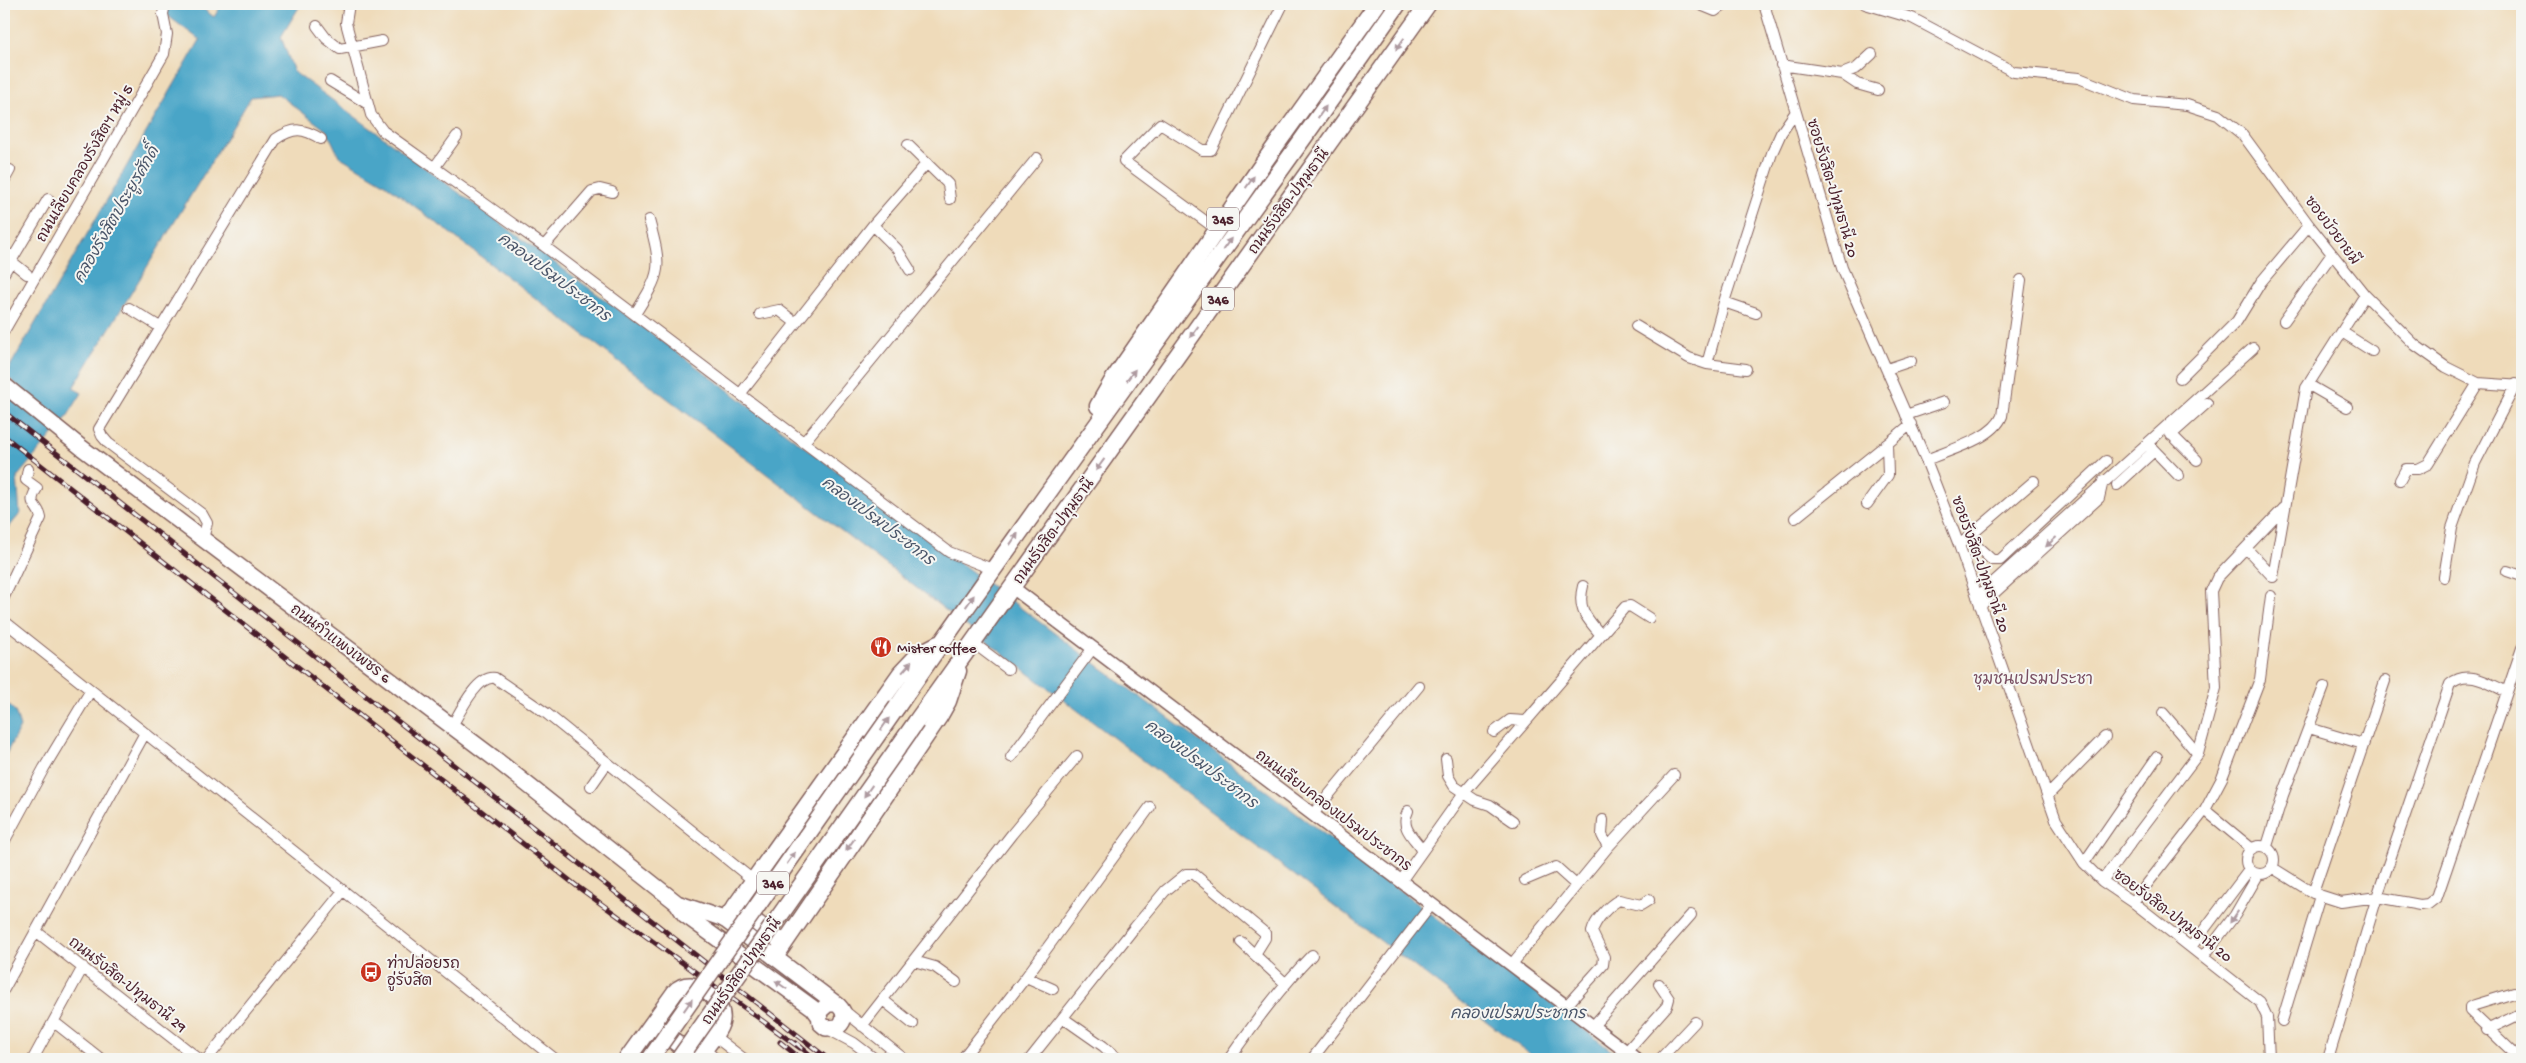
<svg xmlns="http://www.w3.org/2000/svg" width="2526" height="1063" font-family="'Gochi Hand','Playpen Sans Thai',sans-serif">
	<rect width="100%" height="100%" fill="#f6f6f2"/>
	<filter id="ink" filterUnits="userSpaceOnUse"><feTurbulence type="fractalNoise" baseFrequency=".02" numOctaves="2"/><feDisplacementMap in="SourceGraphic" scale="10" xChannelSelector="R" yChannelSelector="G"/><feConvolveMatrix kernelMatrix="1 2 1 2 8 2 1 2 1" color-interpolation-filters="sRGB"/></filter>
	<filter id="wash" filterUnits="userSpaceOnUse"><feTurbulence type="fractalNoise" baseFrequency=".0096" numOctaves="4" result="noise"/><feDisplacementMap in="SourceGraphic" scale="20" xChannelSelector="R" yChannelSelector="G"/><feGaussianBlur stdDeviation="1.12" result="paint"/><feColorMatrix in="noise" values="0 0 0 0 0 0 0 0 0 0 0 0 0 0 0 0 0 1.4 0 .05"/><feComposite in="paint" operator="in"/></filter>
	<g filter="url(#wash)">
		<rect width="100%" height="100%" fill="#efdbba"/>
		<path fill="#49a5c7" stroke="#4a6279" d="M152,4h45l17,13 8,-13h79l-20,33 13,35 414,303 827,616 87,68h-86l-1152,-876 -45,-27 -12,-25 -49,-37 -27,3 -178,291 9,5 -17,27 -48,57 3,37 -16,19v-125l14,-22 -13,-11 195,-335z
			M4,700l11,11 5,16 -16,31z"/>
	</g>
	<g filter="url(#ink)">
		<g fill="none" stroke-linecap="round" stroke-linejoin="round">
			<g stroke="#84615d" stroke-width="12">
				<path id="minor" d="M349,4l-3,19 25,92 12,16 161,115 405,306 43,17
					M1698,4l17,7 9,-7
					M1764,4l78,264 84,192 33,85 97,275 28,43 18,18 31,21 127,100 7,15 2,42
					M1865,4l47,14 102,54 65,6 55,22 53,5 31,10 25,20 66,90 56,70 50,50 31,22 32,16 44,3
					M317,26l9,12 14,11 42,-8
					M1781,65l61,9 15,-6 15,-14
					M1842,74l15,10 21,6
					M330,81l38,23
					M908,145l40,39 2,15
					M434,168l23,-32
					M4,181l6,-11
					M873,225l24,24 13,21
					M1216,229l-92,-68 36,-37 42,26h9l72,-146
					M544,246l48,-55 8,-2 12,3
					M4,251l9,7
					M11,261l16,13
					M4,273l44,-74
					M1724,302l32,11
					M129,308l31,19
					M635,314c27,-42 27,-46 14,-94
					M760,314l19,-4 17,13
					M2284,321l48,-67
					M1636,326l53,32 18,6
					M4,331l160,-277 3,-20 -4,-20 2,-10
					M2342,332l30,19
					M1746,369l-39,-5 17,-62 48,-149 9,-20 14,-20
					M1887,369l24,-8
					M2180,378l57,-57 24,-39 48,-57
					M2309,385l38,22
					M741,393l132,-168 54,-62
					M1906,415l38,-13
					M2167,430l30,30
					M2171,435l36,-32
					M804,442l233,-284
					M2150,446l29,30
					M1926,460c23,-10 67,-21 76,-44l19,-136
					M2400,480l6,-11h12l10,-5 50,-81
					M2117,485l37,-34
					M1867,504l21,-29 -1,-31 24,-20
					M1795,518l92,-74
					M1968,538l24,22h8l106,-99
					M203,539l4,-16 -5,-9 -94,-71 -6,-7 -3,-7 177,-290c18,-12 27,-11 45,0
					M1964,541l70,-60
					M2246,548l27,29
					M2507,571l15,5
					M2273,577l33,-189 59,-93
					M2444,577l8,-49 23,-65 41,-79
					M1583,586c-6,23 3,31 17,48
					M4,597l37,-79c-3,-16 -15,-11 -4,-30l-11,-8 2,-11
					M1977,597l276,-249
					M1980,606l119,-108 4,-17
					M4,621l551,438
					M972,642l36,27
					M2163,713l35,41
					M452,726c8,-14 25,-51 43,-48l51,35 208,168
					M2309,728l54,16
					M1494,732l16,-12 15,1
					M1011,757l82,-109
					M1446,759l2,17 6,10 21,14 15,5 23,16
					M591,786l16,-23
					M2048,795l57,-58
					M2205,810l46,38
					M1408,811c-8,16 4,25 14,38
					M1313,814l106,-128
					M1603,820l-1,15 6,12
					M4,842l40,-74 47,-78
					M2246 860a14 14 0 1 1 28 0a14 14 0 1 1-28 0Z
					M2267,846l16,-51 41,-108
					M2084,863l73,-106
					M2273,868l40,25 28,9 36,-5 43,8 8,-1 9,-7 85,-249
					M1525,880l31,-13 20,18
					M1401,881l62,-87 162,-187 5,-1 19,12
					M2102,881l96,-127 18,-66 -5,-97 6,-13 68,-71
					M2313,893l72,-212
					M2133,902l72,-92 17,-32 38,-99 11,-83
					M37,932l162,127
					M1241,942l44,41
					M2191,947l58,-77
					M2204,956l31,-41 23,-40
					M914,961l21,6 21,15
					M1512,964l96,-117 66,-72
					M1026,977l27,12
					M4,989l141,-256
					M883,1000l30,24
					M1567,1005l36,-40 1,-8 -12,-25c3,-12 16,-26 27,-32l22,5 8,-5
					M842,1009l62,50
					M1063,1018l40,28 15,13
					M2282,1021l38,-125
					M54,1022l47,37
					M862,1026l150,-192 65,-78
					M1593,1026l98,-111
					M826,1028l28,15 21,16
					M2487,1030l35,-17
					M714,1036l30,23
					M704,1049l12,10
					M1626,1052l41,-46 2,-7 -10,-15
					M2329,1056l48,-159 73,-213c18,-15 38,-1 57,8
					M33,1059l50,-92
					M207,1059l136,-168
					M962,1059l64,-82 124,-170
					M1030,1059l105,-132 30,-36 21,-17h8l71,59v5l-10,16
					M1229,1059c26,-37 51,-71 83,-104
					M1312,1059l120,-155
					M1660,1059l35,-37
					M2520,1059l-50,-48v-4l5,-2 39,-12 8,3"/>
			</g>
			<g stroke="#84615d" stroke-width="15">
				<path id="tertiary" d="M1012,587l624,472"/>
			</g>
			<g stroke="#84615d" stroke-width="18">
				<path id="secondary" d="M4,385l78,63 412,310 183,145 47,16 115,87c7,7 6,15 -1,21l-12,1 -6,-5 -1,-11 9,-8h8
					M677,903l8,12 128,93 6,8"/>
			</g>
			<g stroke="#84615d" stroke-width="19">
				<path id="primary" d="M1098,406l15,-26 151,-218 113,-158
					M897,707c163,-237 337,-467 501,-703
					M916,722l512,-718
					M739,909l40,31
					M724,919l5,-4 172,-242 18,-19 19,-10
					M775,957l164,-240 9,-16 10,-30
					M655,1027l41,30
					M627,1059l48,-67c18,-19 52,8 46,31 -4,13 -17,25 -24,36"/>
			</g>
			<use href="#minor" stroke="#fff" stroke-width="10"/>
			<use href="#tertiary" stroke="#fff" stroke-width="12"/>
			<use href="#secondary" stroke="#fff" stroke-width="15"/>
			<use href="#primary" stroke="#fff" stroke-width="16"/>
			<g stroke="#4a1f2b" stroke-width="5">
				<path id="rail" d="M4,412l824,647
					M4,436l574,451 222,161
					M780,1042l21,17
					M796,1043l19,16"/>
			</g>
			<use href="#rail" stroke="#f6f6f2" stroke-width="3" stroke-dasharray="9" stroke-linecap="butt"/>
			<g stroke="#84615d" stroke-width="19" stroke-linecap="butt">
				<path id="primary-bridge" d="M650,1059l247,-352
					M679,1059l237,-337"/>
			</g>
			<use href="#primary-bridge" stroke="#fff" stroke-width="16"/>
		</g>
		<defs><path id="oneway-solid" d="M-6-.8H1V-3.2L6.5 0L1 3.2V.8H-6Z" transform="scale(1.25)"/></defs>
		<g fill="#ae9aa0">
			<use href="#oneway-solid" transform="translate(1400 44) rotate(125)"/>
			<use href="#oneway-solid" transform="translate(1322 112) rotate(-55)"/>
			<use href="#oneway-solid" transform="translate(1250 182) rotate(-55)"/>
			<use href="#oneway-solid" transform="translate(1227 244) rotate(-54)"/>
			<use href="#oneway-solid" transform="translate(1194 332) rotate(126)"/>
			<use href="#oneway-solid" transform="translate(1131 375) rotate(-54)"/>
			<use href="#oneway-solid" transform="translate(1100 465) rotate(126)"/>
			<use href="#oneway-solid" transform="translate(1014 539) rotate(-55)"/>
			<use href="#oneway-solid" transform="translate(2051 542) rotate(138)"/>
			<use href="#oneway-solid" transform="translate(970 601) rotate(-55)"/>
			<use href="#oneway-solid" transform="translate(907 667) rotate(-49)"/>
			<use href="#oneway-solid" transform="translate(885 724) rotate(-55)"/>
			<use href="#oneway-solid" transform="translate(868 791) rotate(125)"/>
			<use href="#oneway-solid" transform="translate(850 845) rotate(125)"/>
			<use href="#oneway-solid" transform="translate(791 858) rotate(-55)"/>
			<use href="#oneway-solid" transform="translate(2234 917) rotate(125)"/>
			<use href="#oneway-solid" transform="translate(781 985) rotate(-145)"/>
			<use href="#oneway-solid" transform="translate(688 1005) rotate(-55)"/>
		</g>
	</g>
	<defs>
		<g id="restaurant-disc" transform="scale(1.125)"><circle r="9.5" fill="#c8321e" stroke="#f6f6f2"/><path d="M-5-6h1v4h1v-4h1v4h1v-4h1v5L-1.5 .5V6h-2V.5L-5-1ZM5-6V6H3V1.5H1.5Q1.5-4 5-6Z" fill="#fff"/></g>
		<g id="bus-disc" transform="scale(1.125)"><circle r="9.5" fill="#c8321e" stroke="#f6f6f2"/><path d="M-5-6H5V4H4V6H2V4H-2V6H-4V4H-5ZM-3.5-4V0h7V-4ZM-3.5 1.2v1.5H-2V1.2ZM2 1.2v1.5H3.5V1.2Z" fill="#fff"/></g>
	</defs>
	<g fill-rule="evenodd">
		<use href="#restaurant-disc" x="881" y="647"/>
		<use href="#bus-disc" x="371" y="972"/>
	</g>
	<g text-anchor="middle" stroke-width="4" stroke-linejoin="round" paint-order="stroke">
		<g fill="#f6f6f2" stroke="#7e6067" stroke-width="1">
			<rect x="1207" y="207.5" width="32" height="23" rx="4"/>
			<rect x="1202" y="287.5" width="32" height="23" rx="4"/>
			<rect x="757" y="871.5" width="32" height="23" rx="4"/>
		</g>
		<g font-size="14" font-weight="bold" fill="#4a1f2b">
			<text x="1223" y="224">345</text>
			<text x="1218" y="304">346</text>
			<text x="773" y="888">346</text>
		</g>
		<g font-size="15" fill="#4a1f2b" stroke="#f6f6f2">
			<text transform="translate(84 163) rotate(-60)" y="5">ถนนเลียบคลองรังสิตฯ หมู่ 5</text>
			<text transform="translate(1833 188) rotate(73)" y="5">ซอยรังสิต-ปทุมธานี 20</text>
			<text transform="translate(1288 201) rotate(-54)" y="5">ถนนรังสิต-ปทุมธานี</text>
			<text transform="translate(2333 230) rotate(53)" y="5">ซอยบัวยายมี</text>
			<text transform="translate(1053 531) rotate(-54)" y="5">ถนนรังสิต-ปทุมธานี</text>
			<text transform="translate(1981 564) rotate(70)" y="5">ซอยรังสิต-ปทุมธานี 20</text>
			<text transform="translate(341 643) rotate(37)" y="5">ถนนกำแพงเพชร 6</text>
			<text transform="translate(1334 810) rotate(37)" y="5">ถนนเลียบคลองเปรมประชากร</text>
			<text transform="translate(2173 915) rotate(37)" y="5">ซอยรังสิต-ปทุมธานี 20</text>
			<text transform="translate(741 971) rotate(-55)" y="5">ถนนรังสิต-ปทุมธานี</text>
			<text transform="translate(128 984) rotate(38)" y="5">ถนนรังสิต-ปทุมธานี 29</text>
		</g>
		<g font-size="15" fill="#4a1f2b" stroke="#f6f6f2" text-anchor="start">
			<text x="897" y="652">Mister coffee</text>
			<text x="387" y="968">ท่าปล่อยรถ<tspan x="387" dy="17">อู่รังสิต</tspan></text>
		</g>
		<g font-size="16" font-style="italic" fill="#4a5569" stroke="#f6f6f2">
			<text transform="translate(115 214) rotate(-60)" y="6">คลองรังสิตประยูรศักดิ์</text>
			<text transform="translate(555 276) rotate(37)" y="6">คลองเปรมประชากร</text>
			<text transform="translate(879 520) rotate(37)" y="6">คลองเปรมประชากร</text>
			<text transform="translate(1202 763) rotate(37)" y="6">คลองเปรมประชากร</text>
			<text x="1518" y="1018">คลองเปรมประชากร</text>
		</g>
		<g font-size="16" fill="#794f62" stroke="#f6f6f2">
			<text x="2033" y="684">ชุมชนเปรมประชา</text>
		</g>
	</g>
	<rect width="2526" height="1063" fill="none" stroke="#f6f6f2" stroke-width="20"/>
</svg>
